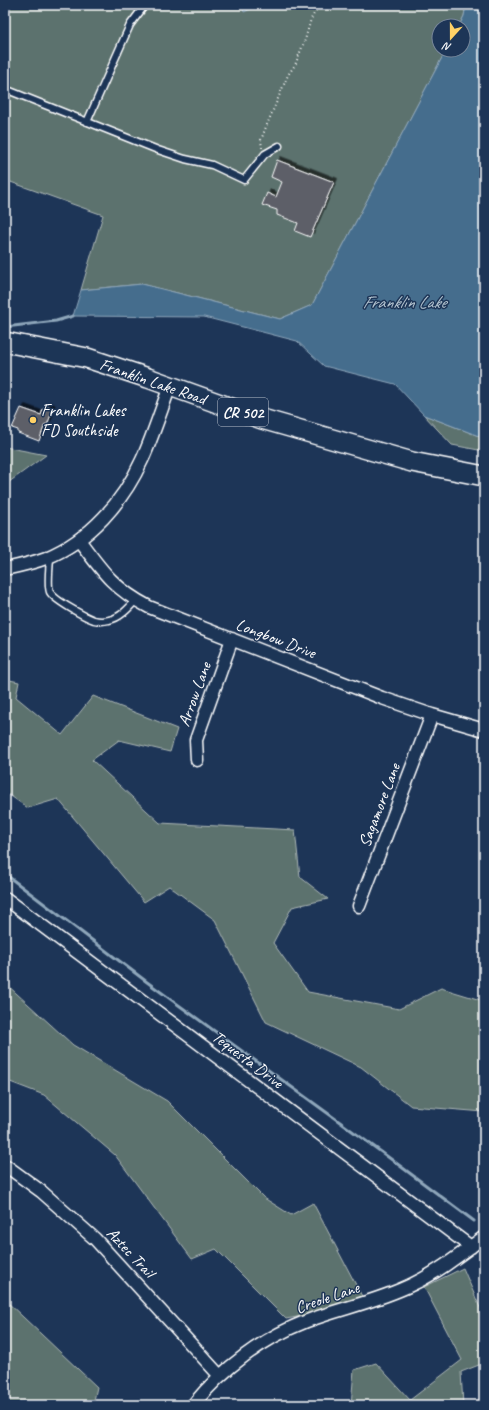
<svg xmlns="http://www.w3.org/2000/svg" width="489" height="1410" font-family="Caveat,sans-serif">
	<defs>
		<filter id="shadow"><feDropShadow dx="3.5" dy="-3.5" stdDeviation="0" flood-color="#0009"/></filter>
	</defs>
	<rect width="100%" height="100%" fill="#1d3557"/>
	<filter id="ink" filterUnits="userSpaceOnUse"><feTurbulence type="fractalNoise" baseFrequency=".025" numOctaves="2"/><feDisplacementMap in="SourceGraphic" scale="8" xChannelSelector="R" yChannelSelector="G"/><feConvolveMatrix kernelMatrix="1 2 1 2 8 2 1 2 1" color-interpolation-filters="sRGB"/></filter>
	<g filter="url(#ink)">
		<path fill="#5c726e" stroke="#aeb8b6" d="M5,5h461l-2,11 -5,10h-20v24h7l-134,255 -32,14 -138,-35 -61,6 22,-75 -98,-35z
			M424,415l60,23v13l-32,-6z
			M5,447l41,8 -41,30z
			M5,679l14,3 -3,15 46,38 31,-39 84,33 -7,23 -51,-12 -27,20 68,63 135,7 5,47 28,22 -36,8 -19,36 35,49 91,17 42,-21 43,13v111l-73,-6 -50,-39 -95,-45 -51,-102 -46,-34 -25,16 -86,-103 -30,9 -23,-16z
			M5,983l68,62 94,56 97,97 27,17 22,-12 53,101 -80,15 -70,-70 -24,10 -77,-104 -71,-60 -39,-15z
			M463,1268l21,49v46l-23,9 2,33h-112l3,-35 22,-7 34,37 52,-40 -38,-73z
			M5,1300l92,87 -4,18h-88z"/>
		<path fill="#456d8d" stroke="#8fa7bb" d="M241,5h19l-16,7z
			M466,5h18v433l-60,-23 -29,-31 -71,-18 -27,-25 -93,-24 -131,-1 8,-26 61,-6 138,35 32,-14 134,-255h17v-24h-4l5,-10z"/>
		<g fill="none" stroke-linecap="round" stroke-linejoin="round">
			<path stroke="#8fa7bb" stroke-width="3" d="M5,327l51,-6 17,-5
				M5,874l142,108 237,172 90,67"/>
		</g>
		<path fill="#5d5e67" stroke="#fff" filter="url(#shadow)" d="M277,160l57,22 -24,55 -15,-6 3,-8 -21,-8v-5l-15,-5 5,-12 9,4 6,-15 -11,-5z
			M47,407l4,1 1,4 -5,13 -2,-1 -6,17 -21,-8v-3l-6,-2 9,-20 20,7 2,-6z"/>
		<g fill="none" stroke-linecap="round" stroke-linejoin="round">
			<g stroke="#fff" stroke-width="9">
				<path id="lane" d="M5,89l153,61 27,9 27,6 32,15 21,-26 14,-8
					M87,122l43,-97 15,-20
					M50,556c0,9 -3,28 0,36 4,8 35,25 44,28 4,1 11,1 15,0 11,-2 20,-12 27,-20"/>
			</g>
			<g stroke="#fff" stroke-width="15">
				<path id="street" d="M79,540c23,31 35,49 70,67l233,91 50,17 52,15
					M5,569c14,-3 28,-6 41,-11 44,-18 77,-56 96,-98 11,-24 19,-50 28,-74
					M197,760l-1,-20 36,-101
					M5,898l466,349
					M359,906l73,-191
					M5,1165l37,27 53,47 125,137
					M193,1405c30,-37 70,-67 114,-84 35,-13 72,-20 106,-37 25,-12 48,-30 71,-47"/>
			</g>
			<g stroke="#fff" stroke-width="22">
				<path id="primary" d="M5,342l82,16 61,20 114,41 150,43 72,14"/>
			</g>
			<path stroke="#fff" stroke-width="2" stroke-dasharray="1 3" stroke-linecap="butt" d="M262,148l-1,-8 5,-13 22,-52 7,-10 10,-25 6,-21 8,-14"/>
			<use href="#lane" stroke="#1d3557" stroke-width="6"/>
			<use href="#street" stroke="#1d3557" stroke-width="12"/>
			<use href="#primary" stroke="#1d3557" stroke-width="19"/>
		</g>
	</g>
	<circle fill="#ffd166" stroke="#1d3557" stroke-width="1.5" cx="33" cy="420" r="4"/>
	<g text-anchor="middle" stroke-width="3" stroke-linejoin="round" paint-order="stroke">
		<rect fill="#1d3557" stroke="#bbc2cd" stroke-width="1" x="218" y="398" width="50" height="28" rx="3"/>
		<g font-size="16" font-weight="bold" fill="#fff">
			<text x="243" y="418">CR 502</text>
		</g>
		<g font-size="17" fill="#fff" stroke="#1d3557">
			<text transform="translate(153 381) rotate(19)" y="6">Franklin Lake Road</text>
			<text transform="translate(276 638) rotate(21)" y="6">Longbow Drive</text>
			<text transform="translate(194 694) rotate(-70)" y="6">Arrow Lane</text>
			<text transform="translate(379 805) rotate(-69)" y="6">Sagamore Lane</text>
			<text transform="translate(248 1059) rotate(37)" y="6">Tequesta Drive</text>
			<text transform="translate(131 1252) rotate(47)" y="6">Aztec Trail</text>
			<text transform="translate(327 1297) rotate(-19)" y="6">Creole Lane</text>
		</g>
		<g font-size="17" fill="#fff" stroke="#1d3557" text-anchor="start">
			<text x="41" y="416">Franklin Lakes<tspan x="41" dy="20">FD Southside</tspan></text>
		</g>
		<g font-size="18" font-style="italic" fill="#b5c5d1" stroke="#1d3557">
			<text x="404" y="308">Franklin Lake</text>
		</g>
	</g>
	<rect width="489" height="1410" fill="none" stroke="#1d3557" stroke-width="20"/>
	<rect x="10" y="10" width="469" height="1390" fill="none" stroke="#fff" stroke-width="1.5" filter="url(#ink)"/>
	<g transform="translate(451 38) rotate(201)"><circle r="19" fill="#1d3557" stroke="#77869a"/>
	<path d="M0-3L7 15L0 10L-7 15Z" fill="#ffd166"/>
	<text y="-6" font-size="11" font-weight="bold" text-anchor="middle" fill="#ffffff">N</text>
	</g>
</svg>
